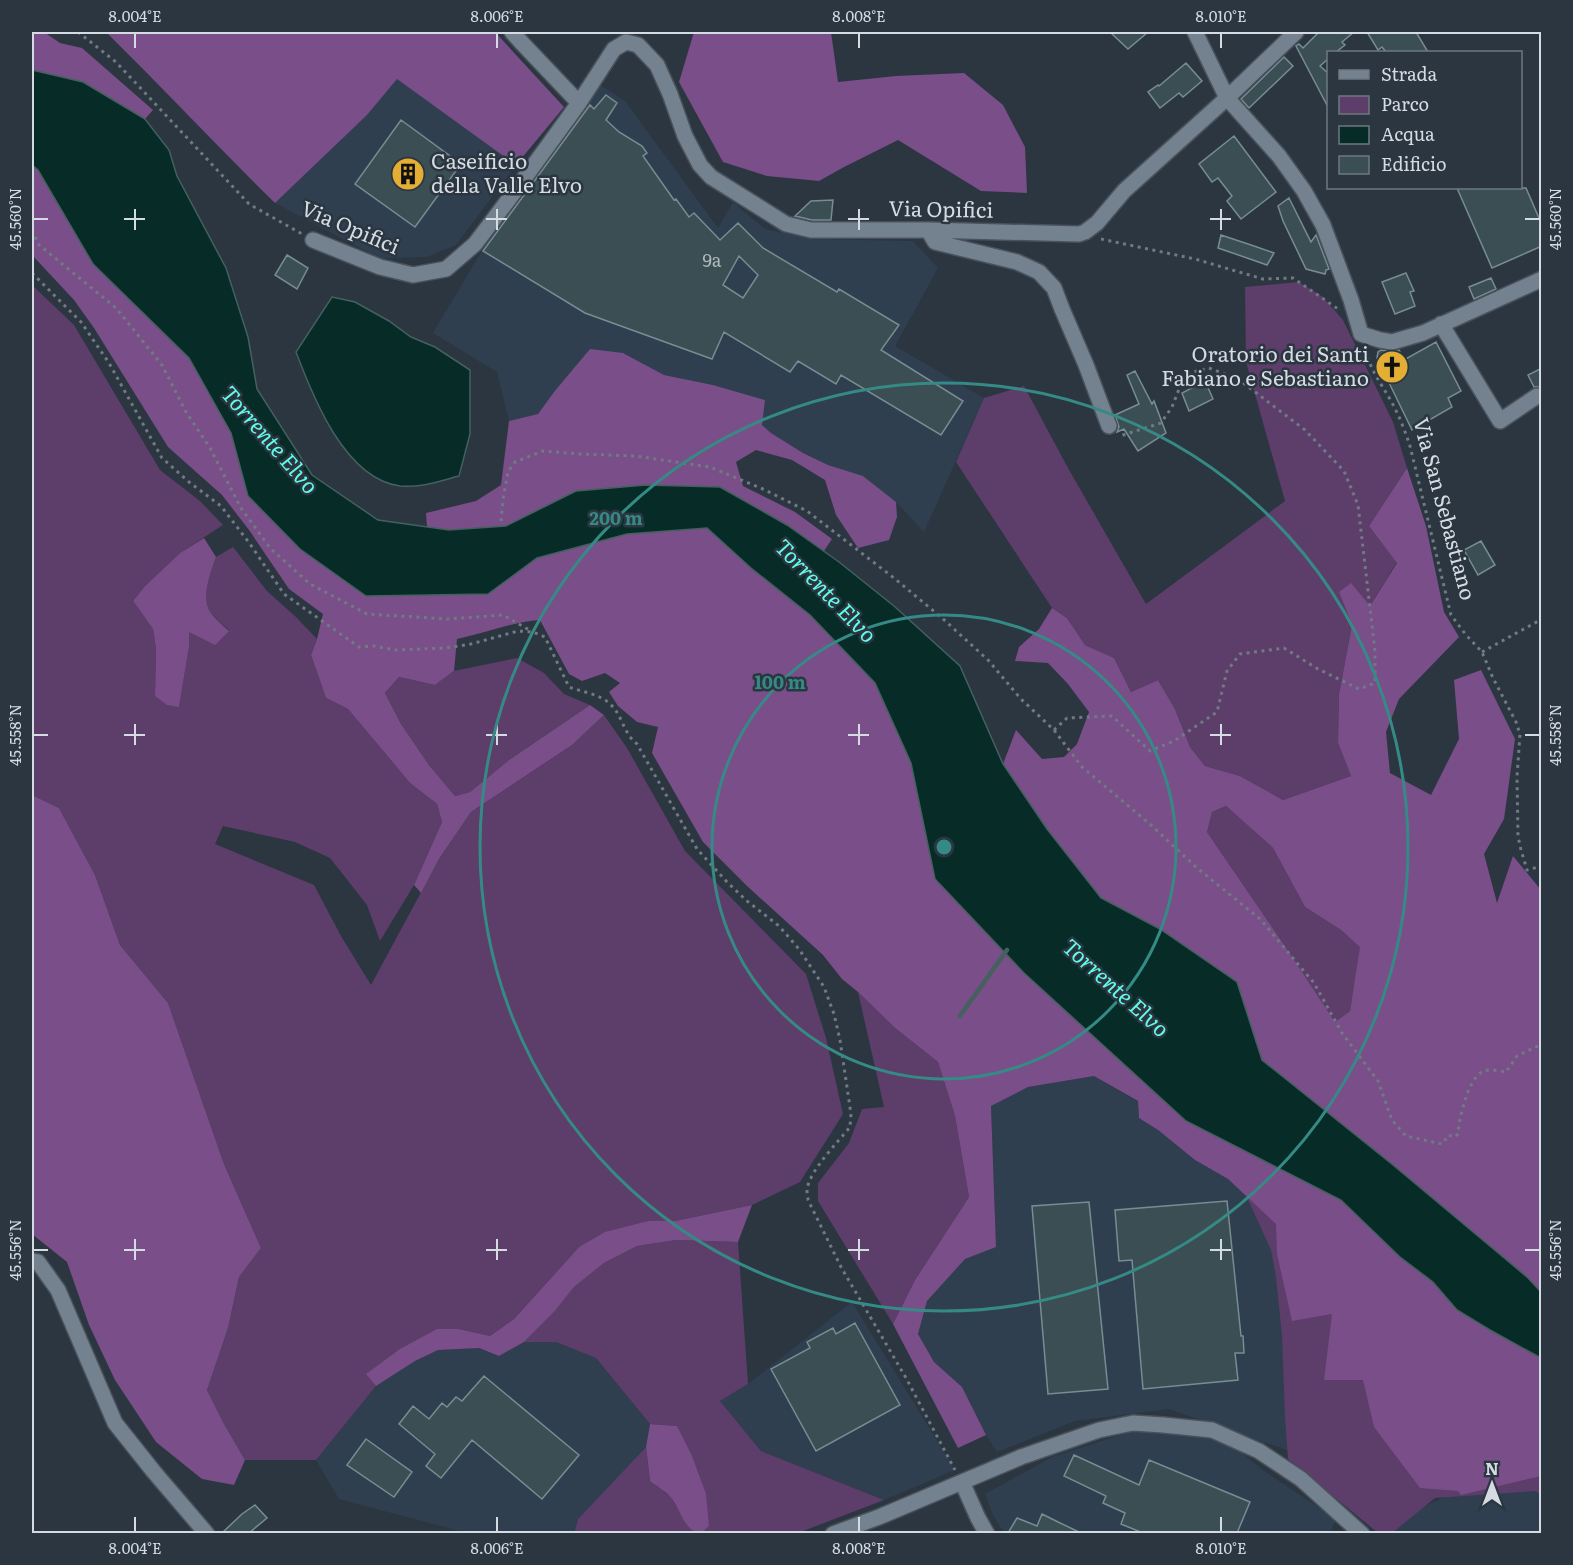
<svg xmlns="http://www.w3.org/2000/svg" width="1573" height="1565" font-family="Literata,serif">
	<rect width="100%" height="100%" fill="#2b3641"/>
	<path fill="#2f3f50" d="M397,78l119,87 -60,80 -29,12 -48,1 -104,-55 92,-88z
		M600,85l25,16 93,127 15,-26 32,27 46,10 102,2 25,27 -43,78 89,52 -60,134 -28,-30 -33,-26 -35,-11 -25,-12 -32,-20 -10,-9 4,-24 -52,-15 -49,-10 -41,-22 -69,39 -16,22 -29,7 -12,-49 -64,-39 69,-116 76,-104z
		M1094,1076l44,26 1,16 19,12 37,30 33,19 48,45 20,229 -127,-44 -94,12 -78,31 -11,-17 -24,-48 -28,-25 -16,-28 9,-33 38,-42 31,-13 -5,-140 37,-19z
		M852,1302l103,168 -71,30 -123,-49 -41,-50 28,-17z
		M524,1342h32l40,16 54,66 -4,23 -68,72 -4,14h-107l-128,-34 -23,-39 60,-74 39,-25 23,-11 41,-2 20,8z
		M1133,1431l75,7 33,14 20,17 75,50 -6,15 -326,-1 -11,-18 -8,-21 67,-37z
		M1541,1476v57l-155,1 5,-13 67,-30z"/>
	<path fill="#5d3d69" d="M1299,282l24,15 20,23 50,102 14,46 -38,58 28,36 -27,44 -31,-14 13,33 -13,69 -1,49 13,33 -68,24 -43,-24 -35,-10 -15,-19 -15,-38 -17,-29 -27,12 -17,-34 -29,-13 -18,-27 -15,-10 -96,-146 28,-64 40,-12 44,82 78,136 139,-103 -39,-139 -1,-75z
		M32,285l42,40 86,145 40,31 23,24 -43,28 -35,33 -12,15 20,28 3,20 -1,47 24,10 10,-59v-15l40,-2c-6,-5 -13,-11 -18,-17 -11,-15 0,-41 5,-56l17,-10 34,44 29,26 21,22 -6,16 15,43 22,11 62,74 27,21 5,18 -28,63 -34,56 -13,-36 -37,-47 -35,-16 -72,-16 -8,18 99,41 27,51 30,49 68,-126 32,-47 101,-67 32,-30 23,33 58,103 121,123 20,64 17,76 -43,68 -48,23 -77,16h-27l-69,26 -65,72 -24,17 -31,-7 -92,45 9,12 -60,74h-71l-22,-38 -16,-32 21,-62 11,-51 22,-29 -37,-84 -56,-161 -48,-58 -25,-70 -36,-67 -27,-13z
		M517,658l27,15 20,21 26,11 -81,55 -39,32 -15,4 -26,-31 -28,-41 -16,-31 14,-16 36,8 19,-14z
		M1226,806l47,42 32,59 36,23 20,17 -11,64 -15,11 -48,-73 -80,-117 5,-20z
		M858,992l37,36 43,34 17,54 14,81 -54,83 -22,44 -75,-123v-18l31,-40 13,-34 22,-2z
		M1335,1078l206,142v276l-5,-5 -101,7 -43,35h-14l-90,-74 -3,-42 -3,-81 -6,-59 -5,-27 -36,-79z
		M676,1240l62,2 10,142 -28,17 41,50 123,49 -86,33h-96l7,-7 -32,-100 -27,-2 -54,-66 -40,-16h-32l31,-31 19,-24 30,-24 33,-17z
		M646,1447l4,34 21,16 16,28 11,8 -124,1 4,-15z"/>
	<path fill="#794e89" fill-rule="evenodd" d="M32,32h12l16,11 22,5 71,62 -8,9 -62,-37 -51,-12z
		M106,32h389l69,75 -48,58 -119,-86 -30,36 -92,88c-57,-56 -112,-115 -169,-171z
		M694,32h137l7,50 58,-6 68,-3 39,32 22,42 2,46 -46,-2 -83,-51 -54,27 -25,14 -52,-5 -44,-14 -44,-80z
		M32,165l6,5 55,94 96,94 42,75 17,63 240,98 49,-36 90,-24 80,-6 44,40 59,47 65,68 36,80 24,116 251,242 155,79 59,57 33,25 24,28 79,46 5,2v118l-80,19 -3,-4 -38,-3 -46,-61 -11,-47h-39l8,-66 -40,7 -15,-67 -1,-30 -48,-45 -33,-19 -37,-30 -19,-12 -1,-17 -44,-25 -66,11 -37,19 5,141 -31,12 -38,42 -9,33 16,28 28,25 24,48 -28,13 -65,-124 22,-44 54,-83 -14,-81 -17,-54 -43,-34 -37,-36 -16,-13 -19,-24 -76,-69 -44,-44 -51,-89 6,-26 -21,-5 -19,-16 -9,-14 11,-9 -15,-10 -23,8 -13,-7 -29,-54c-28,2 -55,13 -83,19l-3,32 -19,14 -36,-8 -14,16 16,31 28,41 26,31 15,-4 39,-32 81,-55 14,10 -32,30 -101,67 -32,47 -18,34 -7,-8 28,-63 -5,-18 -27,-21 -62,-74 -22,-11 -15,-43 6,-16 6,-25 -34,-25 -40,-59 -27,-35 -54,-48 -74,-119 -20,-28 -42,-45z
		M590,349l33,4 41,22 49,10 52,15 -3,25 9,8 32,20 25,12 35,11 33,26 1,15 -8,23 -31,8 -22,-33 -11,-35 -33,-20 -36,-10 -20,12 7,24 52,26 37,27 -8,12 -37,-26 -67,-38 -74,-2 -70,6 -70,35 -57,4 -22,-3 -1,-14 50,-12 25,-16 8,-64 29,-7 16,-22z
		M1407,468l19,58 18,86 15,25 -60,62 -13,33 4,41 41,22 28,-56 -5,-59 27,-10 34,69 -11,80 -20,35 13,49 16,-47 28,34v402l-14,-15 -134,-112 -131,-105 -25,-78 -77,-53 -59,-31 -54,-69 -44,-65 13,-34 26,29 22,-2 13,-13 12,-32 -21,-28 -20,-21 -33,-2 4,-14 20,-18 13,-21 15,10 18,27 29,13 17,34 27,-12 17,29 15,38 15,19 35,10 43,24 68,-24 -13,-33 1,-49 13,-69 -13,-33 12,-9 19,23 27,-43 -28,-37zM1226,806l47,42 32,59 36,23 19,17 -10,64 -15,11 -48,-73 -80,-117 5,-20z
		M204,538l12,19c-5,15 -16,41 -5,56 5,7 12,12 18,18l-14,14 -26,-13v15l-10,60 -12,-2 -12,-9 1,-47 -3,-20 -20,-28 12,-15 35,-33z
		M32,795l27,13 36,67 25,70 48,58 56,161 37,84 -22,29 -11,51 -21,62 16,32 22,38 -11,25 -32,-6 -46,-37 -41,-62 -26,-55 -22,-63 -35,-28z
		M752,1205l-14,37 -62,-2 -39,6 -33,17 -30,24 -19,24 -31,31 -25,14 -20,-8 -41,2 -23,11 -39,25 -10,-12 34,-25 37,-20h22l31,7 24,-17 65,-72 26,-15 43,-11h27z
		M650,1424l27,2 15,30 14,38 3,32 -7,7c-17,0 -21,-22 -30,-34 -5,-7 -15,-12 -22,-18l-4,-34z"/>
	<path fill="#072c27" stroke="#44605f" stroke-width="1.5" d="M32,70l51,12 62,37 24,31 8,26 49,92 22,69 9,52 55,86 66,45 71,10 57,-4 70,-35 70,-6 74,2 67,38 52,37 55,44 66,60 43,98 44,65 54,69 59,31 77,53 25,78 131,105 134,112 14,15v66l-51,-28 -33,-20 -24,-28 -33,-25 -59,-57 -155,-79 -162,-148 -89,-94 -24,-116 -36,-80 -65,-68 -59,-47 -44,-40 -80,6 -90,24 -49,36 -122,2 -66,-47 -52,-53 -17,-63 -42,-75 -96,-94 -55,-94 -6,-5z
		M332,297l23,5 34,19 22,16 24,10 35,23v64l-11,42c-19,5 -38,12 -59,10 -55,-7 -87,-89 -104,-134z"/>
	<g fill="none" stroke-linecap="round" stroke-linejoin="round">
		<path stroke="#44605f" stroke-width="4.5" d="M960,1016l47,-66"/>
	</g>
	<path fill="#3a4e53" stroke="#788d92" stroke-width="1.5" fill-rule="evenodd" d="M1110,32h38l-20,17z
		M1319,32h35l-12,10 3,3 -9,7h-7v6l-9,8 9,8v35l-33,-63 3,-2 4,4z
		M1367,32h49l12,20h-42l-4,-5 -4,3z
		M1284,57l9,9 -44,42 -8,-9z
		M1186,63l16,18 -19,16 -4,-4 -19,15 -12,-16 10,-7 1,1z
		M606,95l11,8 -11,17 13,12 23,14 5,7 -4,3 31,44 2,-1 13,18 5,-4 26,27 18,-17 25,25 74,44 2,-3 60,36 -18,25 82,51 -22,34 -100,-60 -5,9 -38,-23 -8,11 -66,-40 -12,27 -127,-46 -102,-62 107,-146 4,4zM739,256l19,19 -15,23 -20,-13z
		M401,120l60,44 -46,63 -60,-43z
		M1234,136l42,56 -35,27 -14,-18 5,-5 -14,-18 -6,4 -13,-18z
		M1457,188h69l16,37v21l-50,22z
		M1289,198l22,44 5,-7 13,34 -3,1 -1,4 -19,-5 -23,-48 -5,-15z
		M833,200l-2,20h-19l-17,-4 16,-15z
		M1221,235l33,11 20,7 -7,12 -17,-6 -32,-11z
		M287,255l21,13 -11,21 -22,-14z
		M1406,273l8,18 -4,1 5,14 -20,8 -13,-32z
		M1491,278l5,11 -22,10 -5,-12z
		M1436,342l25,49 -13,7 4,9 -40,23 -35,-72 1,-6 3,-2 10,2 8,-2 5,10z
		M1542,368v19h-8l-6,-12z
		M1135,371l17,33 2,-3 12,32 -28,18 -14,-22 -7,3 2,-5 -4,-12 24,-11 -12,-29z
		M1205,381l8,18 -24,12 -7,-18z
		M1481,541l14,24 -17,10 -14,-25z
		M1227,1201l14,135h2l1,17h-9l3,27 -95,9 -11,-129 -13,1 -4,-51z
		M1089,1202l19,187 -60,5 -16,-188z
		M855,1323l45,82 -84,46 -45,-82 39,-21 -3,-6 26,-14 3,6z
		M484,1376l95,79 -37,44 -70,-59 -31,38 -15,-12 9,-12 -36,-30 14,-18 16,13 13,-16 5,4 9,-10 6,4z
		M366,1439l46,33 -18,25 -47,-32z
		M1074,1455l65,30 10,-25 101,42 -13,31h-94l-22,-9 4,-11 -22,-10 3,-7 -42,-20z
		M255,1505l12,13 -18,15h-27l20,-19z
		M1042,1514l16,8 23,11h-73l9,-15 20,8z"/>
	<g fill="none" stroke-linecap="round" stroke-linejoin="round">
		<g stroke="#49525c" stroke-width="18">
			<path id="minor" d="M512,32l9,10 58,61
				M1195,32l32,66 52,58 25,35 19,34 28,75 10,34 19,6 12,2 31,-9 119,-54
				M928,230l7,12 82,20 22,10 15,16 8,21 24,56 23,61
				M313,240l67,27 33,8 33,-6 29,-25 43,-57 61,-84 35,-54 12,-7 12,3 19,20 13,29 15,42 15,29 11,12 75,47 25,6h117l151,4 6,-2 12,-9 27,-32 103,-93 69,-66
				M1441,324l59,97 37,-25
				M32,1261l6,1 20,28 57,133 39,49 53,62
				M962,1482l16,36 9,16
				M833,1534l46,-17 142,-60 78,-27 34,-7 30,2 49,5 47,21 42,28 61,55"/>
		</g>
		<path stroke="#707a83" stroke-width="3" stroke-dasharray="3 4.5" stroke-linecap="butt" d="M78,32l38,30 133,142 53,30
			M32,230l7,15 77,63 46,57 24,47 24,36 31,60 29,40 40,36 57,30 80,5 56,-4 28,16
			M1101,239l94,20 68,20 30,-1 45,31
			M32,273l49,49 28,41 53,95 27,24 32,24 29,38 34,50 75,53 15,-1 21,4 51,-2 25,-4 47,-13 15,1 12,5 24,50c13,5 31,7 41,17 12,10 13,29 27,40l60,105 30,33 20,19 32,25 20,23 25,38 10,27 6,26 11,74 -1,13c-12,15 -41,44 -43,63 0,4 1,7 1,10l33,67 65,111 49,92
			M1365,350c6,21 16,33 26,51 8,14 14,30 19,45l41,169 15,20 16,17 11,26 23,44 4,12 -3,43 1,59 3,14 6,20 15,-4
			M501,521l2,-22 5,-27 7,-10 28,-11 37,3 55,2 75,11 53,22 44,22 87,67 48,40 46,42 33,39 33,31 28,37 69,58 46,43 63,51 54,64 28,50 36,48 14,39 14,16 36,8 7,-9 5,2 4,-3c1,-15 10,-55 24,-62 7,-4 17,-1 24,0l11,-16 25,-12
			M1482,652l60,-33
			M1054,730l13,-12 45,-2 38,35 24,-10 43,-29 10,-41 13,-17 44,-6 34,21 41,20 16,-6v-32l-17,-146 -14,-34 -39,-41 -67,-51 -29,-11 -24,6 -13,33 -11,16 -41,13"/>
		<use href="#minor" stroke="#74818e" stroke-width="15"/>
	</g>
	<path fill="none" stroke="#d4dbe2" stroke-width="2" d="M135,33v15M497,33v15M859,33v15M1221,33v15M135,209v21M497,209v21M859,209v21M1221,209v21M33,219h15M124,219h21M486,219h21M848,219h21M1210,219h21M1525,219h15M135,724v21M497,724v21M859,724v21M1221,724v21M33,735h15M124,735h21M486,735h21M848,735h21M1210,735h21M1525,735h15M135,1239v21M497,1239v21M859,1239v21M1221,1239v21M33,1250h15M124,1250h21M486,1250h21M848,1250h21M1210,1250h21M1525,1250h15M135,1517v15M497,1517v15M859,1517v15M1221,1517v15"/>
	<g fill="none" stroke="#368a85" stroke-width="3">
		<circle cx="944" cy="847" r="232"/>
		<circle cx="944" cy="847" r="464"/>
	</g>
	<defs>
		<g id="building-disc" transform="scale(1.725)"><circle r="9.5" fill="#e4ae35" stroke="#2b3641"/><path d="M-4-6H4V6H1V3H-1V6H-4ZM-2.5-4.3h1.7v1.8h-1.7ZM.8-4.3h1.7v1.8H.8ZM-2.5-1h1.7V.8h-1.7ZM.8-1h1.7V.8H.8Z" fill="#111"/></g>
		<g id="church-disc" transform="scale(1.725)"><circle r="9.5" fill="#e4ae35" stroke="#2b3641"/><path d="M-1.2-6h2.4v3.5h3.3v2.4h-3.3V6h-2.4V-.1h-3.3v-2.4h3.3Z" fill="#111"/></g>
	</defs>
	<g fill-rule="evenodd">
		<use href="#building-disc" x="408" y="174"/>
		<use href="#church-disc" x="1392" y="367"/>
	</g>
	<g text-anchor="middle" stroke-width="5" stroke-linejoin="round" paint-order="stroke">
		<g font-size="18" fill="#aeb8be">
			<text x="712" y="267">9a</text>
		</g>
		<g font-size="21" fill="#d4dbe2" stroke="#2b3641" text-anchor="start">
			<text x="431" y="169">Caseificio<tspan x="431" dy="24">della Valle Elvo</tspan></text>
			<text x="1369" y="362" text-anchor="end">Oratorio dei Santi<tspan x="1369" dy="24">Fabiano e Sebastiano</tspan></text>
		</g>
		<g font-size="21" fill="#d4dbe2" stroke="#2b3641">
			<text transform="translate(941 210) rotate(1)" y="7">Via Opifici</text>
			<text transform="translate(350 228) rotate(23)" y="7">Via Opifici</text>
			<text transform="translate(1444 509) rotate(75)" y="7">Via San Sebastiano</text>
		</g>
		<g font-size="22" font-style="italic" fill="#61fce7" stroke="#2b3641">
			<text transform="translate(270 440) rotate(49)" y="8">Torrente Elvo</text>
			<text transform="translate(826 591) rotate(46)" y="8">Torrente Elvo</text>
			<text transform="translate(1116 988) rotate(42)" y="8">Torrente Elvo</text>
		</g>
	</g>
	<circle cx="944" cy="847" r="9" fill="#368a85" stroke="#2b3641" stroke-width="3"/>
	<g font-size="18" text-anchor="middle" font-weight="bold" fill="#368a85" stroke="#2b3641" stroke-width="5" stroke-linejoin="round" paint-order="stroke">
		<text x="616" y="525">200 m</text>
		<text x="780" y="689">100 m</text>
	</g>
	<rect width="1573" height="1565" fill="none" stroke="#2b3641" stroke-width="66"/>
	<rect x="1327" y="51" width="195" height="138" fill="#2b3641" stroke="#6f7881" stroke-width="1.5"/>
	<rect x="1339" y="70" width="30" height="9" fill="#74818e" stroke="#6f7881" stroke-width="1.5"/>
	<text x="1381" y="81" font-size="18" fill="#d4dbe2">Strada</text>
	<rect x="1339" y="96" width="30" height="18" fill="#5d3d69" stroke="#6f7881" stroke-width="1.5"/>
	<text x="1381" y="111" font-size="18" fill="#d4dbe2">Parco</text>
	<rect x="1339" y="126" width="30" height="18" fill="#072c27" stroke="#6f7881" stroke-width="1.5"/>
	<text x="1381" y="141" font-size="18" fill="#d4dbe2">Acqua</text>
	<rect x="1339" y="156" width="30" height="18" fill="#3a4e53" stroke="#6f7881" stroke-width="1.5"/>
	<text x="1381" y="171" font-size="18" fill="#d4dbe2">Edificio</text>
	<g transform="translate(1492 1484)" stroke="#2b3641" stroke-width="4.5" paint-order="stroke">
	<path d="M0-4.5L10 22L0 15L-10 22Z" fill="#d4dbe2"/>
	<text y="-9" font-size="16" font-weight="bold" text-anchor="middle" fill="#d4dbe2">N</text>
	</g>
	<rect x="33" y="33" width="1507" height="1499" fill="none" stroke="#d4dbe2" stroke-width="2"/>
	<g font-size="15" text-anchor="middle" fill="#d4dbe2">
		<text x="135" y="22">8.004°E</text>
		<text x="497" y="22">8.006°E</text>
		<text x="859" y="22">8.008°E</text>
		<text x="1221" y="22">8.010°E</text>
		<text transform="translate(16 219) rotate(-90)" y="5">45.560°N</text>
		<text transform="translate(1556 219) rotate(-90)" y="5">45.560°N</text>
		<text transform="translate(16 735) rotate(-90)" y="5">45.558°N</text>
		<text transform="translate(1556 735) rotate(-90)" y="5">45.558°N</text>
		<text transform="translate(16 1250) rotate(-90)" y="5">45.556°N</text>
		<text transform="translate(1556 1250) rotate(-90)" y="5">45.556°N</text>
		<text x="135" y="1554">8.004°E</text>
		<text x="497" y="1554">8.006°E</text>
		<text x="859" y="1554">8.008°E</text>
		<text x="1221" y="1554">8.010°E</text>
	</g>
</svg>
